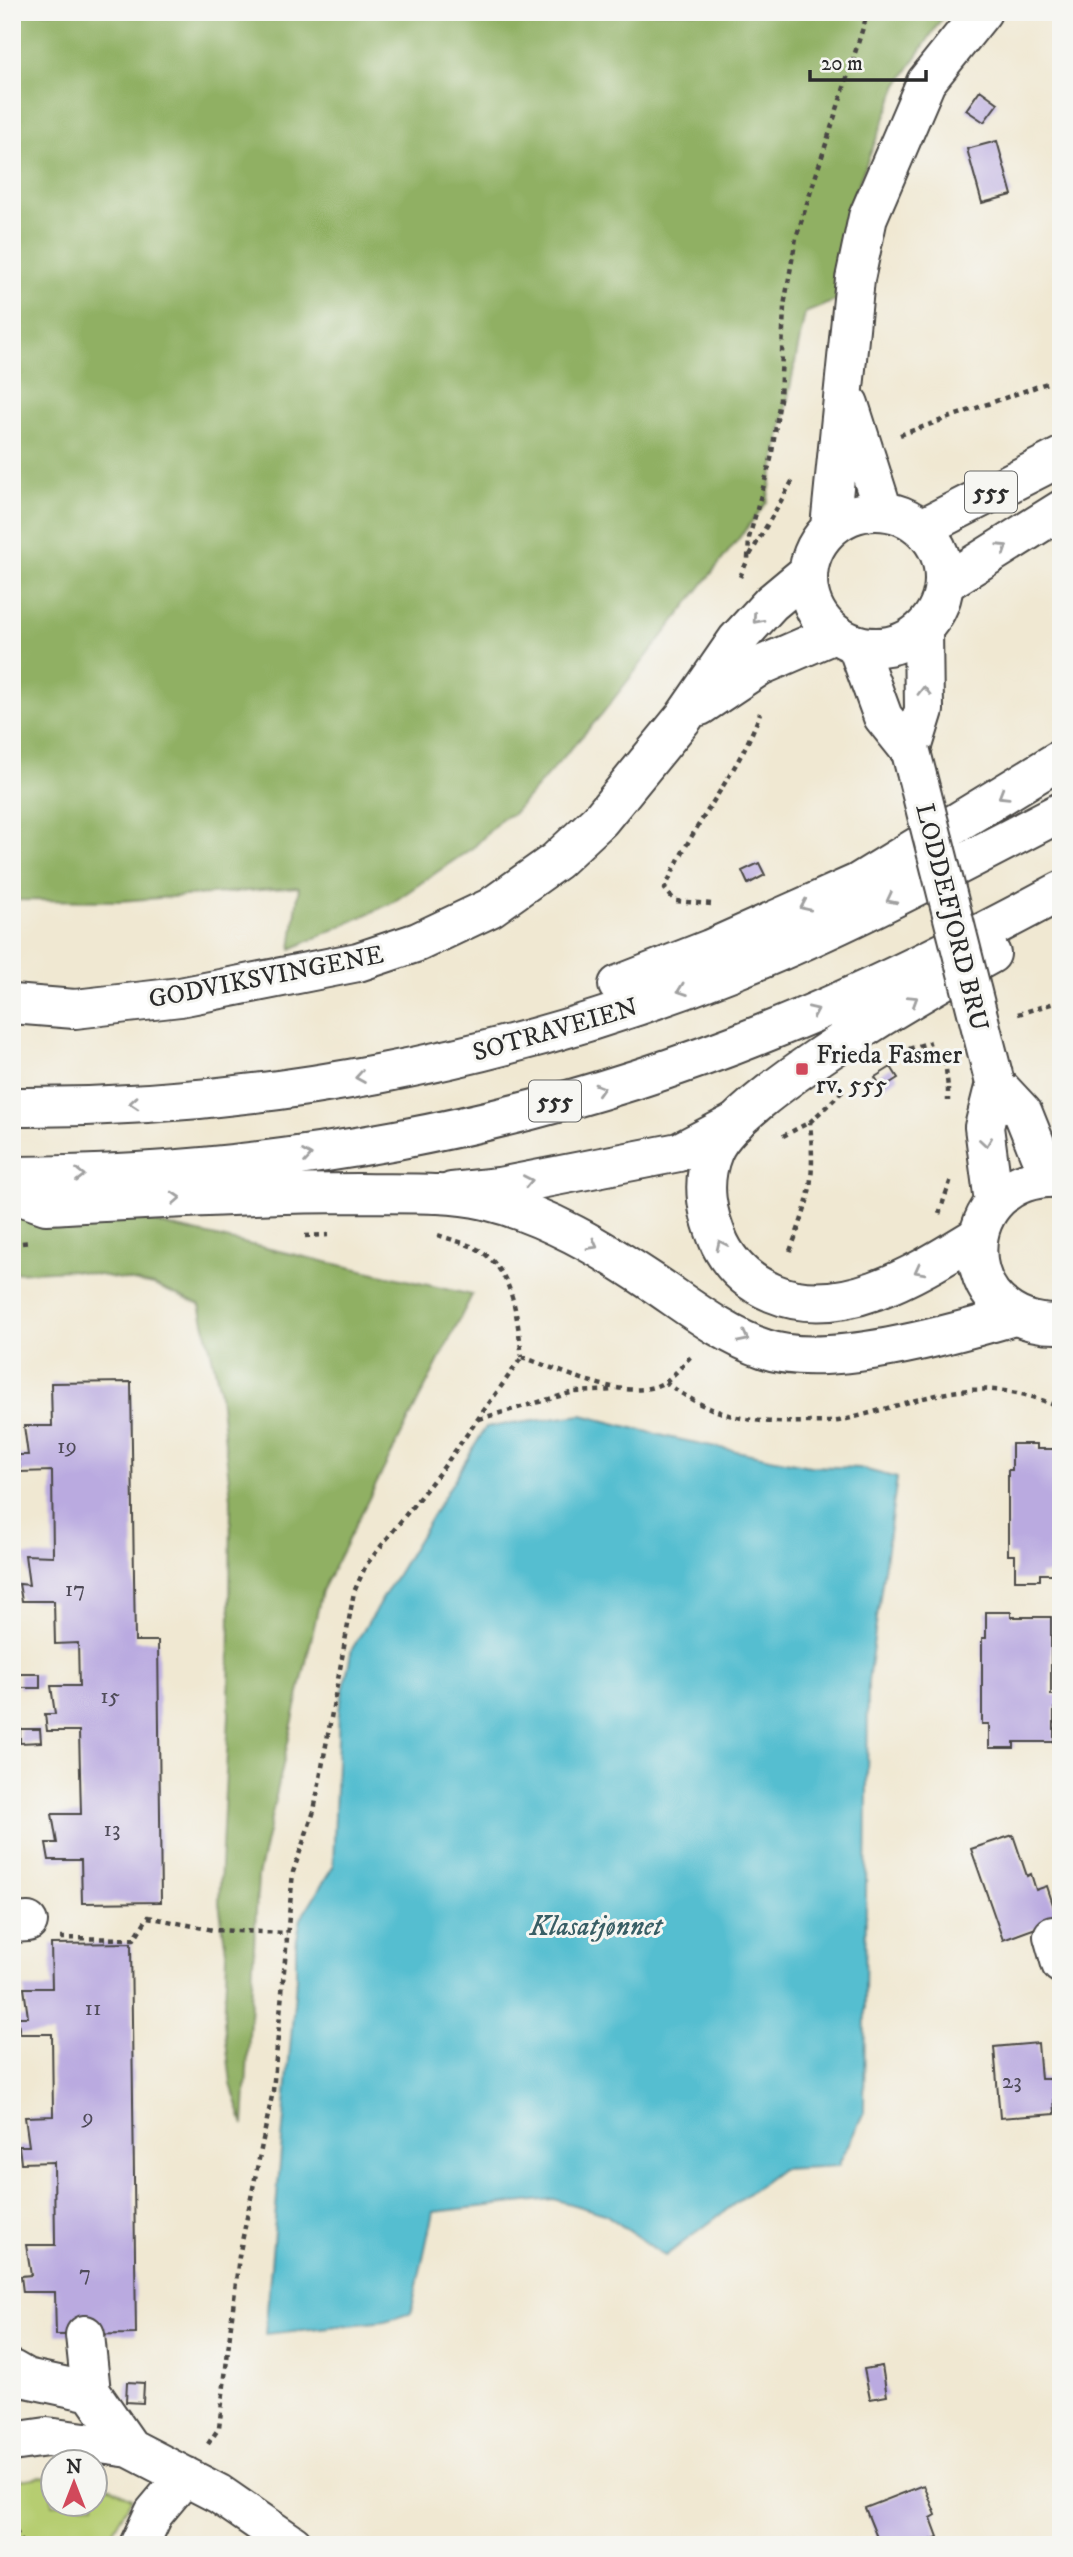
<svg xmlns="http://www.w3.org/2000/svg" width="1073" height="2557" font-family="'IM FELL DW Pica',serif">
	<rect width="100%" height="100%" fill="#f6f6f2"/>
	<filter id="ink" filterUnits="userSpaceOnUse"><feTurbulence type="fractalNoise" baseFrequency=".0143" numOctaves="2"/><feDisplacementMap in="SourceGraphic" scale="14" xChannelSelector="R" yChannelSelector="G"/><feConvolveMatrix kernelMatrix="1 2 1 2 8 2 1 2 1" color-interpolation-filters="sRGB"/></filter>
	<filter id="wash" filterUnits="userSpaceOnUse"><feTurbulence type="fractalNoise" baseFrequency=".00686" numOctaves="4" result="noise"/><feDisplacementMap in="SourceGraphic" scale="28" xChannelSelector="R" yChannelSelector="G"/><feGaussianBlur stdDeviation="1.57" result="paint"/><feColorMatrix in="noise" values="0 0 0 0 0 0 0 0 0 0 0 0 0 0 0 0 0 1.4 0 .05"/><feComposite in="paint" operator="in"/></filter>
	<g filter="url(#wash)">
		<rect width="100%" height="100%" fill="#f0e8d2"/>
		<path fill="#b6cd71" stroke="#707c4e" stroke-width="2" d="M40,2477l12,1v26h42l1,-25 37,19 -27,47h-93v-64z"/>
		<path fill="#90b063" stroke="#5e6e47" stroke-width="2" d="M12,12h934l-48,73 -49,122 -12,93 -32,13 -38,189 -166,213 -88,99 -11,4 -27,28 -83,57 -101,46 8,-62 -179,14 -108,-1z
			M12,1167l117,50 343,78 -150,296 -64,285 -14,249 -13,-41 -7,-62 3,-65 -8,-54 10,-187 2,-217 -12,-113 -19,-81 -46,-20 -82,-15 -60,3z"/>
		<path fill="#54bed0" stroke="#40747e" stroke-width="2" d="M582,1415l90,23 138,28 49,2 38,10 -29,203 -4,431 -26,54 -57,3 -116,87 -60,-42 -52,-15 -120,13 -22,101 -25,8 -121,13 31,-354v-36l5,-26 32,-51 6,-157 13,-61 134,-222z"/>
		<g id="blocks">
			<path fill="#baaae0" d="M980,90l18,13 -14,19 -18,-12z
				M997,141l15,54 -30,8 -15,-54z
				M759,863l6,12 -17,9 -6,-13z
				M891,1067l7,11 -16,10 -7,-11z
				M131,1382l4,259h23l3,261 -79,1 -1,-43h-32l-3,-17h11l-5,-29h29l-2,-83h-32l-2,-17h10l-4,-28h28l-1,-43 -23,1 -1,-43h-32l-3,-17 10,1 -4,-30 28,1 -1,-85 -32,1 -2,-17h10l-4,-29h28l-1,-43z
				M1012,1444h25v5h24v125h-21v6h-25v-25h-7v-85h4z
				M986,1612h25v5h40v78h10v13h-7v34h-40v6h-25v-24h-7v-86h4z
				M19,1674h21v14h-21z
				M20,1729h20l1,13 -21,1z
				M1013,1835l14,41 4,-2 5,16 11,-4 11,34 -55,20 -32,-91z
				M131,1943l5,391 -80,1 -1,-43h-32l-2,-16 10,-1 -5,-30h29l-1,-83 -33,1 -2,-17h10l-4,-29 28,-1 -1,-82h-32l-3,-17h11l-4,-29h28l-1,-44z
				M1038,2043l3,36h12l2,35 -55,4 -6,-71z
				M882,2366l5,30 -17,3 -6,-30z
				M127,2382l17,1 -1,20 -17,-1z
				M924,2485l12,30 -5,3 7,19 -19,8h-39l-15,-37z"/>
		</g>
	</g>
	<g filter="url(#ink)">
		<use href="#blocks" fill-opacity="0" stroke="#494744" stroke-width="2"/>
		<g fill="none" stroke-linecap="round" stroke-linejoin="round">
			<g stroke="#494744" stroke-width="42">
				<path id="minor" d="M452,1192l47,-5 180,-35 57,-30
					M12,1923l16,-1
					M1053,1936l8,28
					M85,2335l6,57
					M12,2370l14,8 65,14 39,56
					M12,2442l35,-5 83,11 89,46 74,51
					M139,2545l15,-32 31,-37"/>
			</g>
			<g stroke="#494744" stroke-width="42">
				<path id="major" d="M849,404l34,107
					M808 579a68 68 0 1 1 136 0a68 68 0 1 1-136 0Z
					M830,527l25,-248 13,-62 58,-135 56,-70
					M857,646l26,71 28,35
					M700,706l60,-40 74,-32
					M911,752l13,-42 -1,-81
					M12,1004l63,5 105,-12 178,-35 60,-20 72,-34 66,-47 44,-41 84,-103 53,-77 34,-37 36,-30
					M995,1083l28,30 16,40 20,24
					M1061,1178c-110,-7 -113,150 0,146
					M994,1202l-10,-75 11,-44"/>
			</g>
			<g stroke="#494744" stroke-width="42">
				<path id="highway" d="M922,528l139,-71
					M945,583l116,-73
					M618,985l92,-36 148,-66 203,-124
					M12,1107c247,2 496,-46 725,-138 111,-44 217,-102 324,-157
					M12,1176c258,-1 515,-47 755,-144 101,-40 199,-90 294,-141
					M12,1193l34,12c104,-5 208,-12 313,-12 41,1 85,-2 126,7 62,15 118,49 170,84 34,23 71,52 110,65 61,21 187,-15 249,-33
					M978,1236c-59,36 -136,86 -205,57 -24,-10 -41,-25 -53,-49 -13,-29 -20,-60 -7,-92 22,-55 220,-167 278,-198"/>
			</g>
			<path stroke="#494744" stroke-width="4.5" stroke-dasharray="5 5" stroke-linecap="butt" d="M900,435l161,-57
				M750,555l44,-77
				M740,577l8,-18 1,-21 22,-79 9,-60 4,-93 12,-68 72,-226
				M711,904l-36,-3 -10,-12c25,-63 73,-113 95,-176
				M1018,1014l43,-13
				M909,1049l22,-7
				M948,1088v13
				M783,1136l27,-14 33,-31
				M939,1214l12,-35
				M438,1235c13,5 29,8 41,15 36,22 38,69 43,107
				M305,1236l23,-1
				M12,1244l19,-2
				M790,1251c21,-54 25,-71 20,-129
				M522,1357c37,12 109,49 144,24 10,-7 18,-18 27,-27
				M665,1382c46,34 83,42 140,40 12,0 26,1 38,-2 81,-19 134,-51 218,-12
				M479,1419l95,-27 39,-2
				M60,1938l74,1 14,-22 65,13 74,3
				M208,2444l11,-16 20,-172 34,-165 20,-219 21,-61 40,-219 12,-27 77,-97 79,-111
				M12,2521l10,24"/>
			<use href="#minor" stroke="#fff" stroke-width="38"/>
			<use href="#major" stroke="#fff" stroke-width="38"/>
			<use href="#highway" stroke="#fff" stroke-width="38"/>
			<g stroke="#494744" stroke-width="42" stroke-linecap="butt">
				<path id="major-bridge" d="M911,752l84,331"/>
			</g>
			<path stroke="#494744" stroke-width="4.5" stroke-dasharray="5 5" stroke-linecap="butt" d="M944,1050l4,38"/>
			<use href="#major-bridge" stroke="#fff" stroke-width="38"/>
		</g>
		<defs><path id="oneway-chevron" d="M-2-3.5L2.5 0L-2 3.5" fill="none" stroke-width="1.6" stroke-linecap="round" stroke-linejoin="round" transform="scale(1.75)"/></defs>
		<g stroke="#a0a0a0">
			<use href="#oneway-chevron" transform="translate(1003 548) rotate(-33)"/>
			<use href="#oneway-chevron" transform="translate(757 619) rotate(131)"/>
			<use href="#oneway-chevron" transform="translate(924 691) rotate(-90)"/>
			<use href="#oneway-chevron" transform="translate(1003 795) rotate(149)"/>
			<use href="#oneway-chevron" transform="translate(891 899) rotate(153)"/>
			<use href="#oneway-chevron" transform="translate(805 906) rotate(156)"/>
			<use href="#oneway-chevron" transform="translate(682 990) rotate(160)"/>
			<use href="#oneway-chevron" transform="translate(913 1000) rotate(-32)"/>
			<use href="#oneway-chevron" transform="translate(814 1011) rotate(-24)"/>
			<use href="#oneway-chevron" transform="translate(360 1077) rotate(171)"/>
			<use href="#oneway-chevron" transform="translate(600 1089) rotate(-16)"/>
			<use href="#oneway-chevron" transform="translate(134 1103) rotate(176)"/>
			<use href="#oneway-chevron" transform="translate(986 1142) rotate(82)"/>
			<use href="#oneway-chevron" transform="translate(307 1156) rotate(-9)"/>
			<use href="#oneway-chevron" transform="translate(80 1175)"/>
			<use href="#oneway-chevron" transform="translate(528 1181) rotate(-11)"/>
			<use href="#oneway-chevron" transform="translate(176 1198) rotate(-3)"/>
			<use href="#oneway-chevron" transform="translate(593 1245) rotate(29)"/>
			<use href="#oneway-chevron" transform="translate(721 1245) rotate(-115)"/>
			<use href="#oneway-chevron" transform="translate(919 1270) rotate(152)"/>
			<use href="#oneway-chevron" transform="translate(744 1338) rotate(27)"/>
		</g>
	</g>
	<rect fill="#d1495b" stroke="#f6f6f2" stroke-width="2.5" x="795" y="1062" width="14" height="14" rx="3.5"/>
	<g text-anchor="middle" stroke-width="6" stroke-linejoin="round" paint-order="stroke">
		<g font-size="23" fill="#4f4b58">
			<text x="67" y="1453">19</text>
			<text x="75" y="1596">17</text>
			<text x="110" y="1703">15</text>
			<text x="112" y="1836">13</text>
			<text x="93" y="2015">11</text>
			<text x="1012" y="2088">23</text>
			<text x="88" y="2124">9</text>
			<text x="85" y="2280">7</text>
		</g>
		<g fill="#f6f6f2" stroke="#686867" stroke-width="2">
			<rect x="965" y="471.5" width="52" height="41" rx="5"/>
			<rect x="529" y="1080.5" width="52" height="41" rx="5"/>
		</g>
		<g font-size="24" font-weight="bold" fill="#2b2b2b">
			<text x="991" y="500">555</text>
			<text x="555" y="1109">555</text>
		</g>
		<g font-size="26" fill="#2b2b2b" stroke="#f6f6f2">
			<text transform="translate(953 917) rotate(76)" y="9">LODDEFJORD BRU</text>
			<text transform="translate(266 976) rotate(-11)" y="9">GODVIKSVINGENE</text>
			<text transform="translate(555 1029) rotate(-16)" y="9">SOTRAVEIEN</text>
		</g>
		<g font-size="26" fill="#2b2b2b" stroke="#f6f6f2" text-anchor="start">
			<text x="816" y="1063">Frieda Fasmer<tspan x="816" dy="30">rv. 555</tspan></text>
		</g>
		<g font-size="28" font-style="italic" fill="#395e65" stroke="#f6f6f2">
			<text x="596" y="1935">Klasatjønnet</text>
		</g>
	</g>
	<rect width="1073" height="2557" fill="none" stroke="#f6f6f2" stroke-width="42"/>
	<g transform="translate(74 2483)"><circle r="33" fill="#f6f6f2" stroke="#a5a5a2" stroke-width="2"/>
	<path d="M0-5L12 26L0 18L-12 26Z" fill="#d1495b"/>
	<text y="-10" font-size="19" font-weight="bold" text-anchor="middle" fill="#2b2b2b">N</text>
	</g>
	<path d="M810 70v10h116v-10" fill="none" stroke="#2b2b2b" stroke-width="3.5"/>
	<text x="821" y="70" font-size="21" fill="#2b2b2b" stroke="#f6f6f2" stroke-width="5" paint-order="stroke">20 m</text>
</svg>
